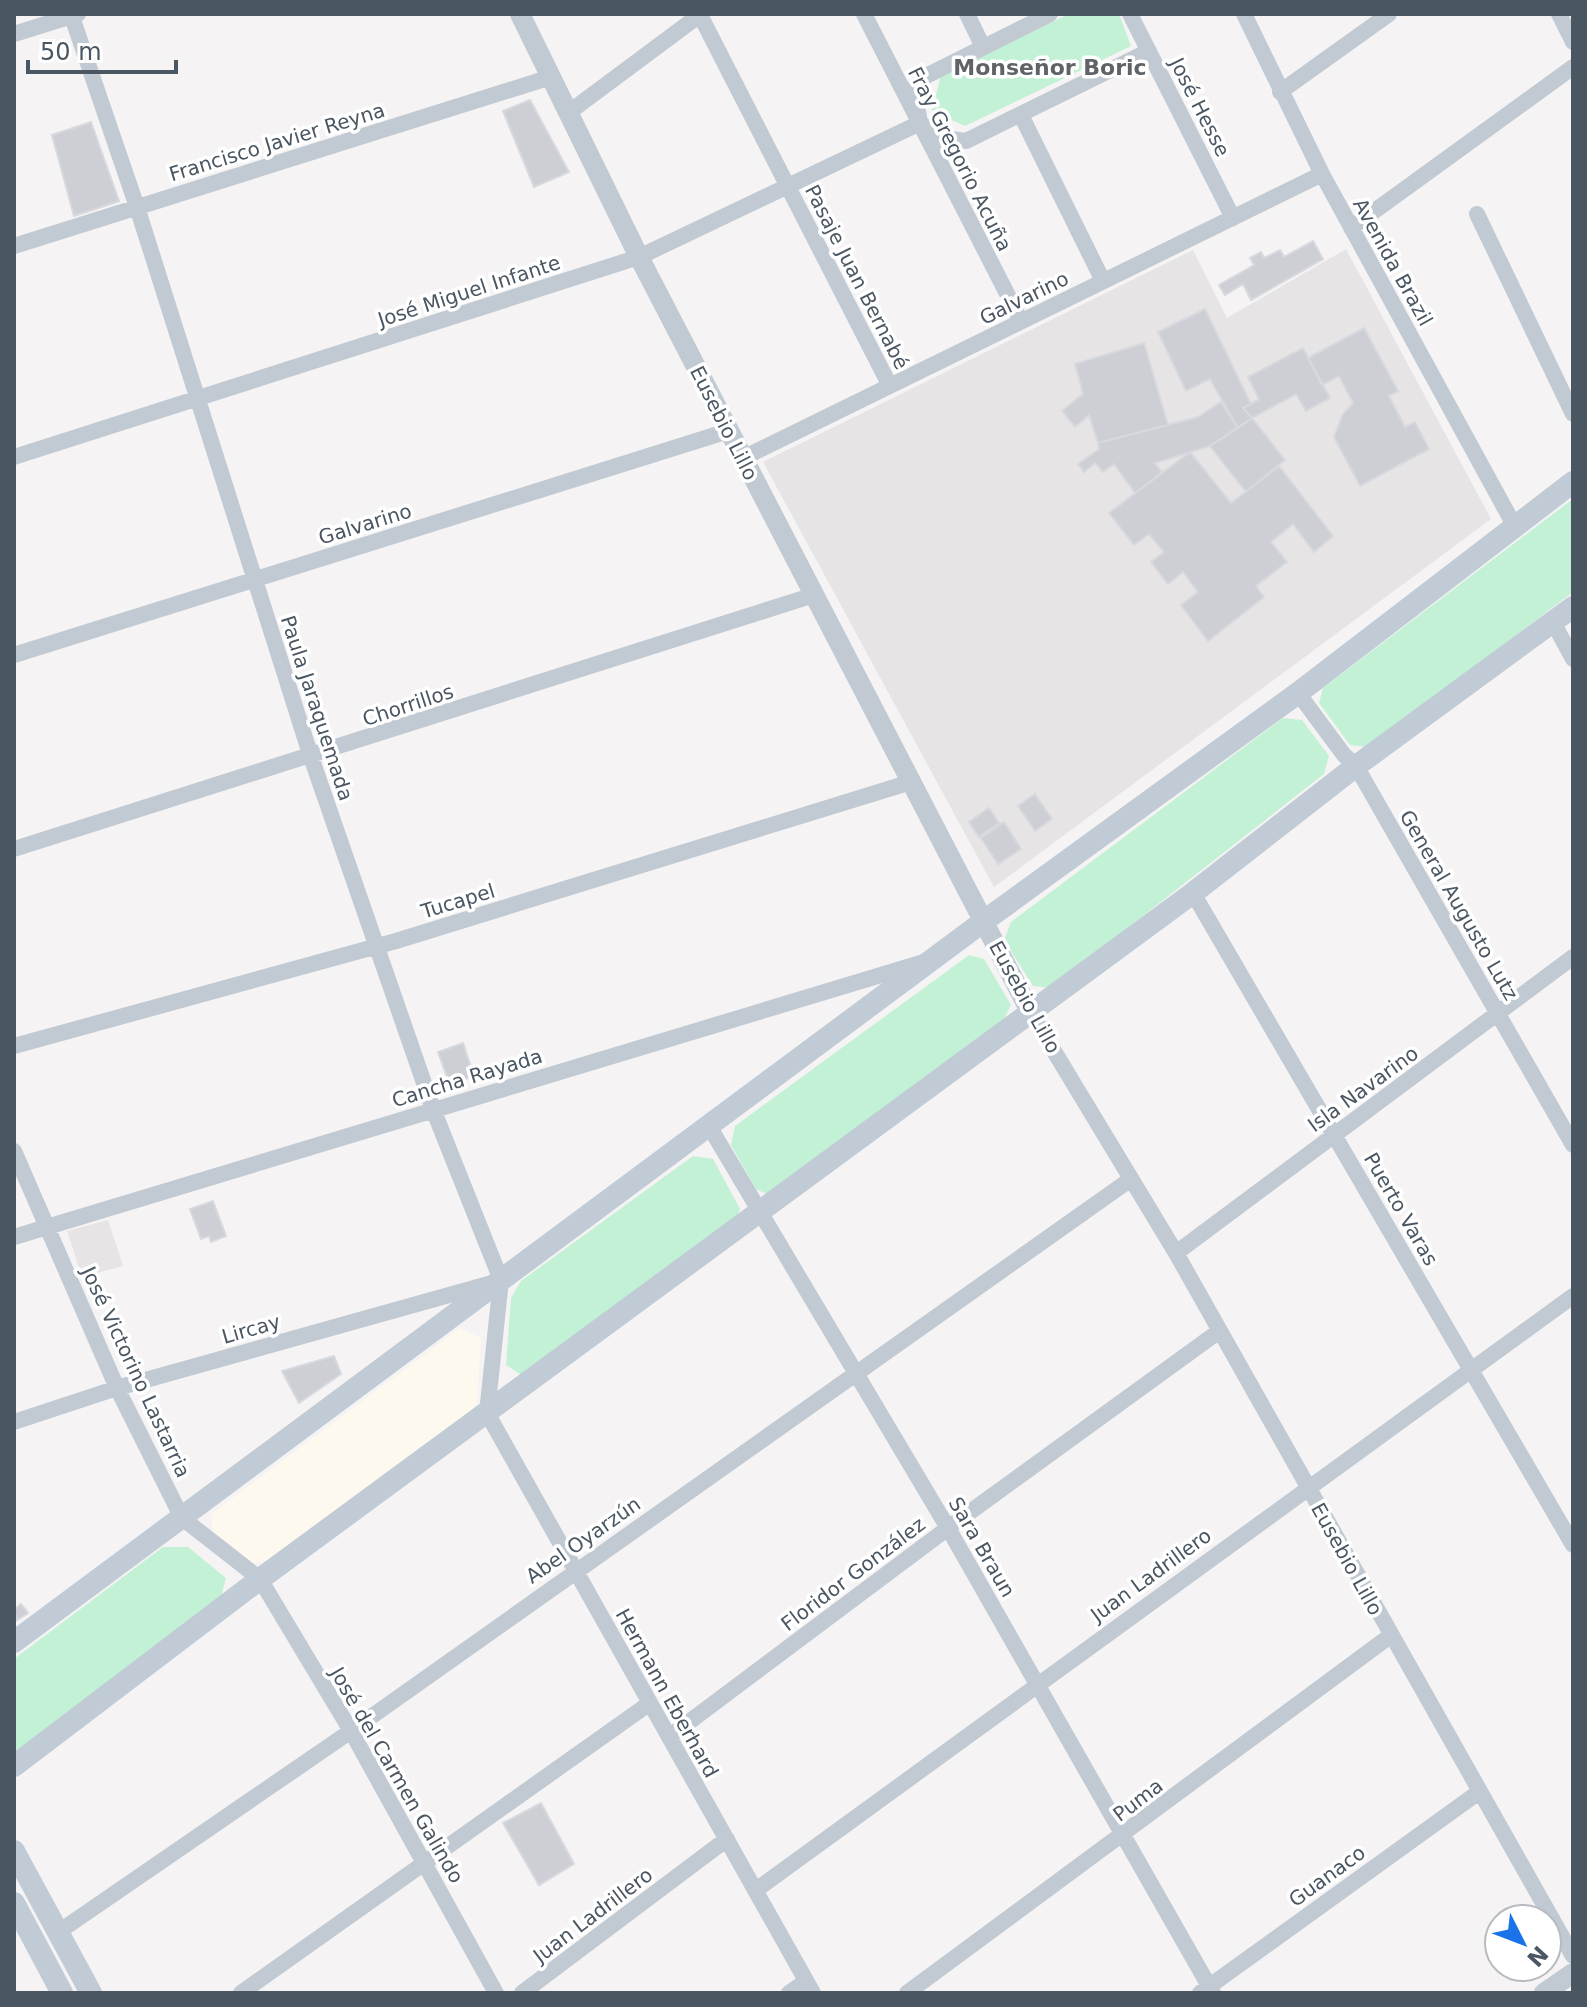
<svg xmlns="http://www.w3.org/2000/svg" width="1587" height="2007" font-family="'DejaVu Sans',sans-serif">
	<rect width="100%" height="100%" fill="#f5f3f3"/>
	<path fill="#fdf9ef" d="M460,1328l21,10 -4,65 -14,21 -188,135 -22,4 -40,-32 -2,-17z"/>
	<path fill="#e6e4e5" d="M1346,249l145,270 -497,368 -231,-425 430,-212 34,68z
		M108,1220l15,46 -41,11 -15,-46z"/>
	<path fill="#c3f1d5" d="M1069,14h50l12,32 -166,80 -33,-15 9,-36z
		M1573,499v93l-205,155 -18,-2 -31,-42 4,-15z
		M1283,718l19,2 27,36 -5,18 -273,214 -18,-2 -29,-46 7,-18z
		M969,955l15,4 27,46 -9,18 -233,172 -13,-6 -25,-44 4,-19z
		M693,1156l20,3 27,50 -5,16 -212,151 -17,-11 5,-67 10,-17z
		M163,1547h25l38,31 -5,19 -207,158v-96z"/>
	<path fill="#cdcfd5" stroke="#d7d9de" stroke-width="2" d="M530,100l39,72 -35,15 -31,-76z
		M91,122l28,79 -45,15 -22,-81z
		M1313,241l10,18 -72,41 -8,-16 -18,11 -6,-10 35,-20 -4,-7 11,-6 3,6 16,-8 4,7z
		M1205,309l46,95 -8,4 9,10 -14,10 -28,-49 -24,12 -28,-59z
		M1364,328l34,63 -9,5 16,31 10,-5 14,27 -69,37 -26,-49 9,-23 10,-11 -14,-27 -17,9 -14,-27z
		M1144,343l24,82 -70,18 -9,-28 -14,12 -13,-16 21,-17 -8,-30z
		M1303,348l27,50 -24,13 -10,-17 -44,24 -9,-10 16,-9 -11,-22z
		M1221,402l17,26 -28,18 -55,17 7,9 -27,21 -21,-29 -11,8 -8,-9 -11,9 -6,-8 21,-15 -1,-6 100,-26z
		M1252,418l33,42 -39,32 -36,-46z
		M1190,452l41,51 48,-37 54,70 -19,16 -21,-28 -22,18 16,20 -31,24 8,11 -56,44 -27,-36 17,-13 -15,-20 -15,12 -17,-22 13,-10 -15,-18 -15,11 -25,-32z
		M1035,794l17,25 -17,12 -17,-25z
		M989,808l10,15 -20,14 -10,-15z
		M1004,822l17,27 -23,15 -17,-26z
		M463,1043l11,33 -24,9 -12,-33z
		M213,1201l13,35 -15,6 -2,-6 -8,3 -11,-30z
		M334,1356l7,18 -42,29 -17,-32z
		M21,1604l7,9 -11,7 -3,-10z
		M541,1803l33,61 -35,21 -36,-62z"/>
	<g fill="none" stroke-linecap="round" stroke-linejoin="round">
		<path stroke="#c1cad2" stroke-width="16" d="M71,14l66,193 174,550 122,352 68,171 -14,133 326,580
			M864,14l157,307
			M967,14l16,33
			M1050,14l-124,62 -12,12 6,35 24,15 22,3 183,-90
			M1130,14l103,204
			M1244,14l78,160 192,351
			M1559,14l14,28
			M700,15l190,371
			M14,34l64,-20
			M1280,92l109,-78
			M568,113l133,-99
			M1021,115l82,166
			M1477,214l96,200
			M1351,228l222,-161
			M14,246l537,-169
			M14,457l625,-200 281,-134
			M743,458l579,-284
			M1553,622l20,37
			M14,655l714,-224
			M1298,693l46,62 12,11 217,379
			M14,849l800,-254
			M1193,893l380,652
			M1031,1013l145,240 397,703
			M14,1046l382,-105 515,-159
			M709,1126l239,402 265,465
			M14,1151l103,237 65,130 78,61 91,152 145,262
			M14,1237l910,-275
			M1176,1253l397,-296
			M14,1422l103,-34 375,-105
			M669,1737l279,-209 270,-196
			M756,1890l817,-594
			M57,1933l294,-202 780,-552
			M241,1993l409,-290
			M522,1993l205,-154
			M789,1993l17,-12
			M907,1993l483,-357
			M1200,1993l279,-201"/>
		<path stroke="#c1cad2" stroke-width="20" d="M520,14l119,243 392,756
			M1544,1993l29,-20"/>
		<path stroke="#c1cbd6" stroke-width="22" d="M14,1642l970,-721 314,-228 275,-211
			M14,1766l246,-187 933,-686 163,-127 217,-159
			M14,1851l77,142
			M14,1903l48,90"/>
	</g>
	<g text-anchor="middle" stroke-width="7" stroke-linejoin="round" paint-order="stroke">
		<g font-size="20" fill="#4a5661" stroke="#fff">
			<text transform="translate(1200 107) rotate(63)" y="7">José Hesse</text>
			<text transform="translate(277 142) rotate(-17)" y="7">Francisco Javier Reyna</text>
			<text transform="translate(960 159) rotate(63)" y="7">Fray Gregorio Acuña</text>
			<text transform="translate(1393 262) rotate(61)" y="7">Avenida Brazil</text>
			<text transform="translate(857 277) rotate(63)" y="7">Pasaje Juan Bernabé</text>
			<text transform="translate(469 291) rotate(-18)" y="7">José Miguel Infante</text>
			<text transform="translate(1024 298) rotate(-26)" y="7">Galvarino</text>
			<text transform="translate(724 423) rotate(63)" y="7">Eusebio Lillo</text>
			<text transform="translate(365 524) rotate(-17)" y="7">Galvarino</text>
			<text transform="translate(408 705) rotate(-18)" y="7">Chorrillos</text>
			<text transform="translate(317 708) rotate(72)" y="7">Paula Jaraquemada</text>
			<text transform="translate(458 901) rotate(-17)" y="7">Tucapel</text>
			<text transform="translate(1459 905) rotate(60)" y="7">General Augusto Lutz</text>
			<text transform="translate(1025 997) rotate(61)" y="7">Eusebio Lillo</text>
			<text transform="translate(467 1078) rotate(-17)" y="7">Cancha Rayada</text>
			<text transform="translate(1363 1089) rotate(-36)" y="7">Isla Navarino</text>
			<text transform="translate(1401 1209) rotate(60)" y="7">Puerto Varas</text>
			<text transform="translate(251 1329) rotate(-16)" y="7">Lircay</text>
			<text transform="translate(136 1372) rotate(65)" y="7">José Victorino Lastarria</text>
			<text transform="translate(583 1540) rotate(-35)" y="7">Abel Oyarzún</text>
			<text transform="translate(982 1547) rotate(60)" y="7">Sara Braun</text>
			<text transform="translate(1347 1559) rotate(61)" y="7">Eusebio Lillo</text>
			<text transform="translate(853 1574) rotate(-37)" y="7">Floridor González</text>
			<text transform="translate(1151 1575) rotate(-36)" y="7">Juan Ladrillero</text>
			<text transform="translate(667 1693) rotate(61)" y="7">Hermann Eberhard</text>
			<text transform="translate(397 1775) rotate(60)" y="7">José del Carmen Galindo</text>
			<text transform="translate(1138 1800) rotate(-37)" y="7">Puma</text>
			<text transform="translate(1327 1876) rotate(-36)" y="7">Guanaco</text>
			<text transform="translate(593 1915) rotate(-37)" y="7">Juan Ladrillero</text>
		</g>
		<g font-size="22" font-weight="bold" fill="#5f6368" stroke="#fff">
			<text x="1050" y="75">Monseñor Boric</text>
		</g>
	</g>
	<rect width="1587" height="2007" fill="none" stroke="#4a5661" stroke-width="32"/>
	<g transform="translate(1523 1943) rotate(132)"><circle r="38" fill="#ffffff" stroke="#b7bbc0" stroke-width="2"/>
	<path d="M0-6L14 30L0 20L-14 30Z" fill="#1a73e8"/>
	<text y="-12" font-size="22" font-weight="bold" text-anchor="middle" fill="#4a5661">N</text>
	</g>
	<path d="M28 60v12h148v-12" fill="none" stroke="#4a5661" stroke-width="4"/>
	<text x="40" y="60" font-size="24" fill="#4a5661" stroke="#ffffff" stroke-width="6" paint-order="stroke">50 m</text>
</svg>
